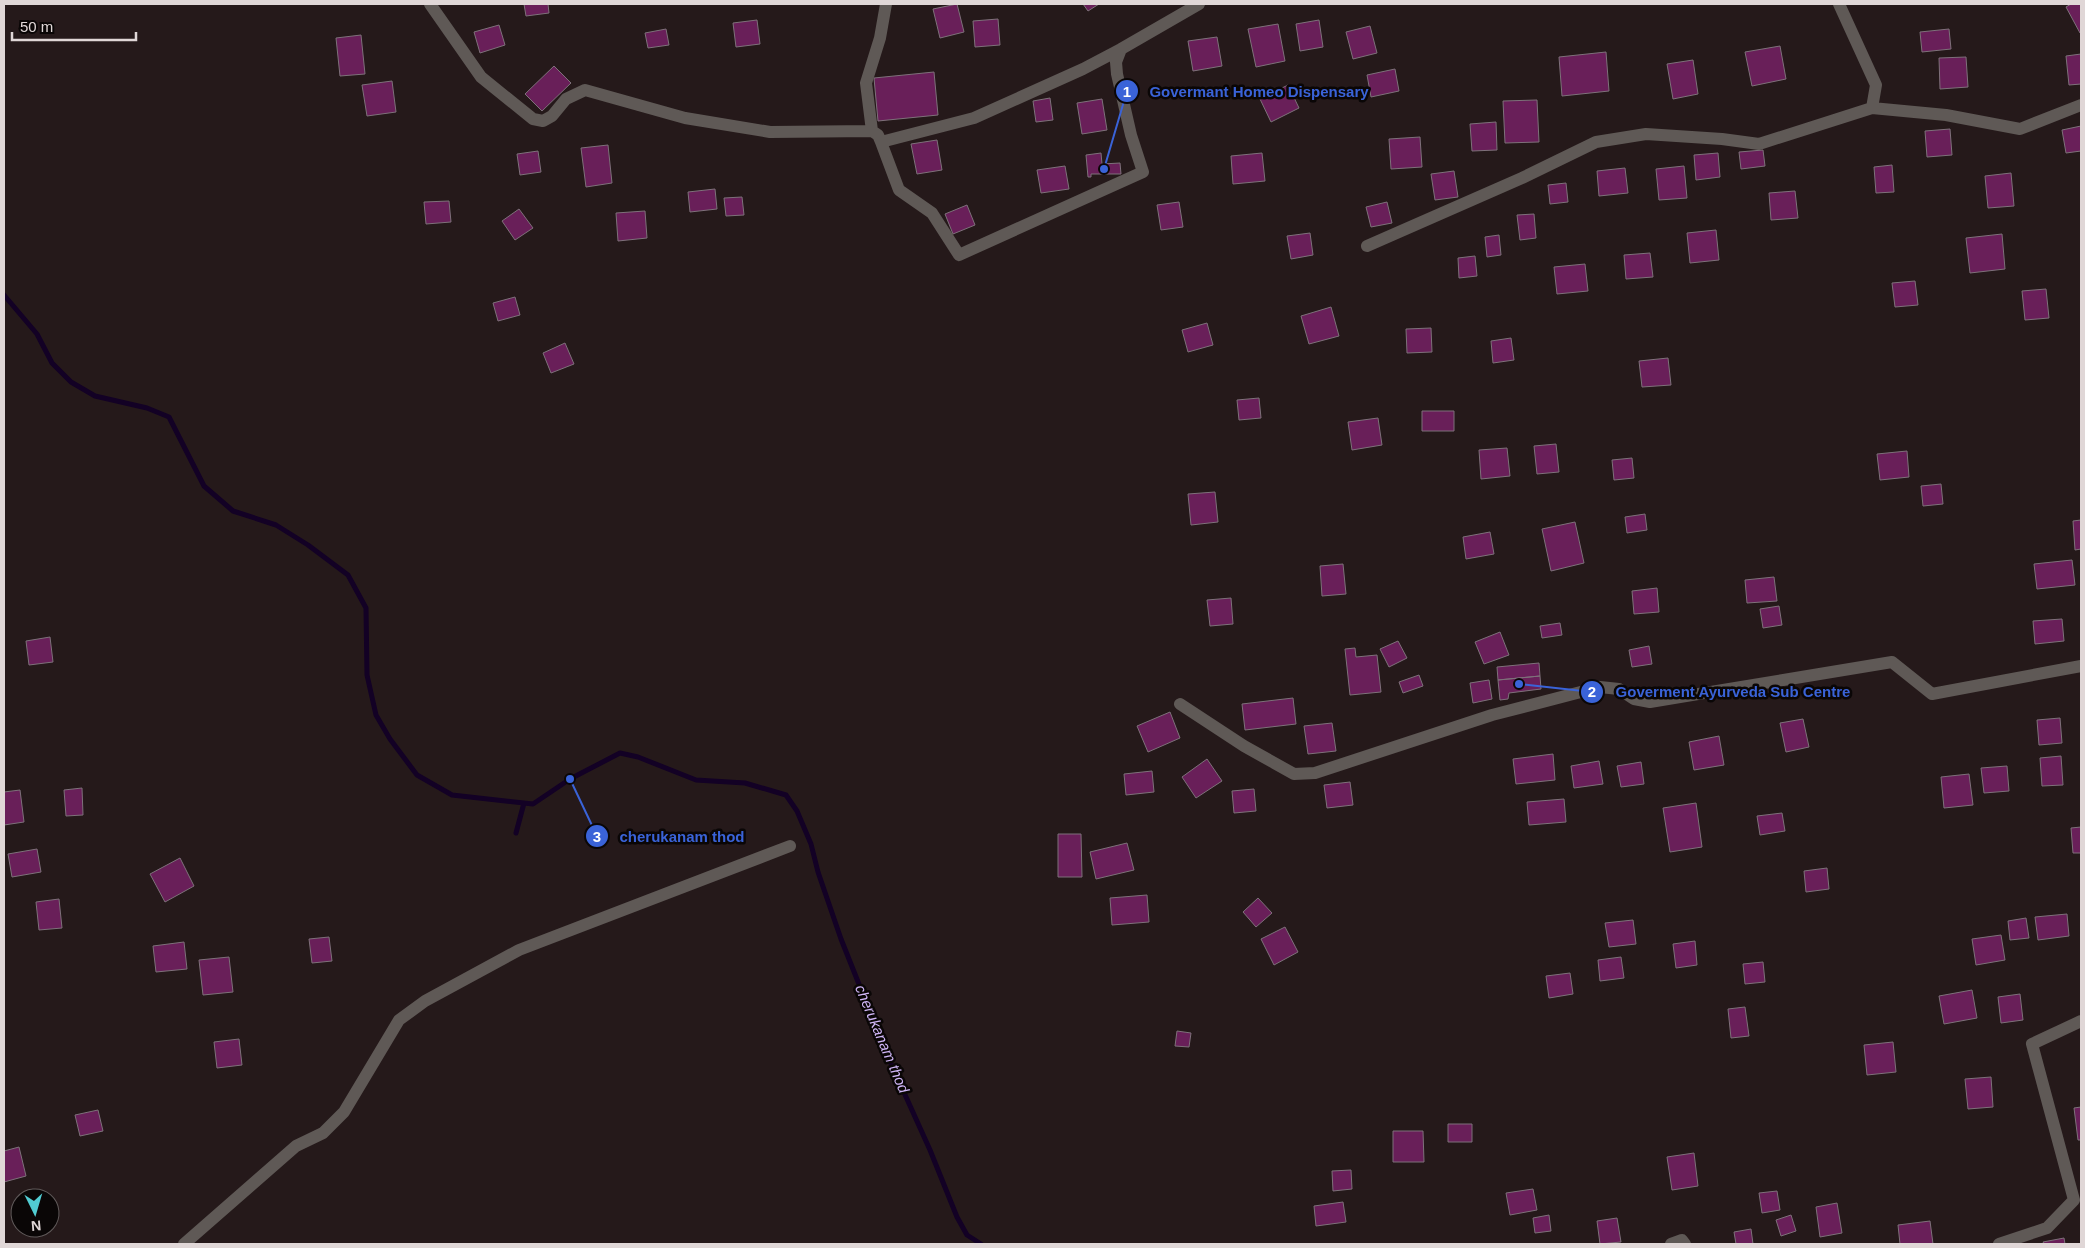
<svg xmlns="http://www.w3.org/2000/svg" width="2085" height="1248" font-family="Arial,sans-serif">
	<rect width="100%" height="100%" fill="#25191a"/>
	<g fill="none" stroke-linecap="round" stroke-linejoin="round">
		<path stroke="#130125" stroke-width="5" d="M4,295l33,39 15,29 19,19 24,14 52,12 22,9 35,69 29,25 43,14 32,20 40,30 18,33 1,67 9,40 14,24 27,36 35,20 81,9 37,-25 50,-26 18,4 58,23 49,3 41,12 11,16 14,33 7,28 23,67 47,118 42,93 27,67 10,18 14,9
			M516,833l8,-30"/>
	</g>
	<path fill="#691f59" stroke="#7e717a" d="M524,4h24l1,9 -23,3z
		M957,4l7,28 -24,6 -7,-29z
		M1083,4h16l-11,7z
		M2071,4h10v28l-1,1 -14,-26z
		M998,19l2,26 -25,2 -2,-26z
		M757,20l3,24 -24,3 -3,-24z
		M1319,20l4,27 -23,4 -4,-27z
		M1278,24l7,37 -29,6 -8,-38z
		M499,25l6,20 -25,8 -6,-21z
		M1370,26l7,27 -24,6 -7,-27z
		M666,29l3,16 -21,3 -3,-15z
		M1949,29l2,20 -29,3 -2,-20z
		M361,35l4,39 -25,2 -4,-38z
		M1217,37l5,29 -29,5 -5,-30z
		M1780,46l6,33 -34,7 -7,-34z
		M1606,52l3,39 -47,5 -3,-39z
		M2081,54v30l-12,1 -3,-29z
		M1966,57l2,30 -28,2 -1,-31z
		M1693,60l5,34 -25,5 -6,-35z
		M554,66l17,17 -29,28 -17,-17z
		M1395,69l4,22 -28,6 -4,-22z
		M934,72l4,43 -60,6 -4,-43z
		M392,81l4,31 -29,4 -5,-31z
		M1288,85l11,23 -28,14 -11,-23z
		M1050,98l3,22 -17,2 -3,-21z
		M1102,99l5,31 -25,4 -5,-31z
		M1537,100l2,42 -34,1 -2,-42z
		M1496,122l1,28 -25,1 -2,-27z
		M2081,126v25l-15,2 -4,-23z
		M1950,129l2,26 -25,2 -2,-26z
		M1420,137l2,30 -31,2 -2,-30z
		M937,140l5,30 -25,4 -6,-30z
		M608,145l4,38 -26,4 -5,-39z
		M1763,150l2,16 -24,3 -2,-17z
		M538,151l3,21 -21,3 -3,-21z
		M1101,153l1,11 18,-1 1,11h-30v3h-3l-2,-22z
		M1262,153l3,28 -32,3 -2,-28z
		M1718,153l2,24 -24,3 -2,-25z
		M1892,165l2,27 -18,1 -2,-26z
		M1065,166l4,23 -28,4 -4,-23z
		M1684,166l3,32 -28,2 -3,-31z
		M1625,168l3,25 -29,3 -2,-25z
		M1454,171l4,26 -23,3 -4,-26z
		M2011,173l3,33 -26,2 -3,-32z
		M1566,183l2,19 -18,2 -2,-19z
		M715,189l2,20 -27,3 -2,-20z
		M1795,191l3,27 -27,2 -2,-27z
		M742,197l2,18 -18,1 -2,-18z
		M449,201l2,21 -25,2 -2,-22z
		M1179,202l4,25 -22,3 -4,-25z
		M1387,202l5,21 -21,4 -5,-20z
		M967,205l8,20 -22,9 -8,-20z
		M519,209l14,19 -18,12 -13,-19z
		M645,211l2,27 -29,3 -2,-28z
		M1534,214l2,24 -16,2 -3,-25z
		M1716,230l3,30 -29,3 -3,-30z
		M1310,233l3,22 -22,4 -4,-23z
		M2002,234l3,35 -35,4 -4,-35z
		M1499,235l2,20 -14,2 -2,-20z
		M1650,253l3,24 -27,2 -2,-24z
		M1475,256l2,20 -18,2 -1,-20z
		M1585,264l3,27 -31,3 -3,-27z
		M1915,281l3,24 -23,2 -3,-24z
		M2046,289l3,29 -24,2 -3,-29z
		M515,297l5,18 -22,6 -5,-18z
		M1331,307l8,29 -30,8 -8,-28z
		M1207,323l6,22 -25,7 -6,-22z
		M1431,328l1,24 -25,1 -1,-24z
		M1511,338l3,22 -21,3 -2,-22z
		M565,343l9,21 -23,9 -8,-20z
		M1668,358l3,27 -29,2 -3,-26z
		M1259,398l2,20 -22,2 -2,-20z
		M1422,411h32v20h-32z
		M1378,418l4,27 -30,5 -4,-28z
		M1556,444l3,28 -22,2 -3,-28z
		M1507,448l3,28 -29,3 -2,-29z
		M1907,451l2,26 -29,3 -3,-26z
		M1632,458l2,20 -20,2 -2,-20z
		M1941,484l2,20 -20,2 -2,-20z
		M1215,492l3,30 -27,3 -3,-31z
		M1645,514l2,16 -20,3 -2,-16z
		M2081,520v29l-6,1 -2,-29z
		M1575,522l9,41 -33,8 -9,-42z
		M1490,532l4,22 -28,5 -3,-22z
		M2072,560l3,25 -38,4 -3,-25z
		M1343,564l3,30 -24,2 -2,-30z
		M1774,577l3,24 -30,2 -2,-23z
		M1657,588l2,24 -25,2 -2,-23z
		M1231,598l2,26 -23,2 -3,-26z
		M1779,606l3,19 -19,3 -3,-19z
		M2062,619l2,22 -29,3 -2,-23z
		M1560,623l2,12 -20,3 -2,-12z
		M1500,632l9,23 -25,9 -9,-22z
		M50,637l3,25 -24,3 -3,-24z
		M1398,641l9,17 -18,9 -9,-18z
		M1649,646l3,18 -20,3 -3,-17z
		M1355,648l1,9 21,-2 4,37 -31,3 -5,-46z
		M1539,663l1,13 -42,4 -1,-13z
		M1419,675l4,11 -20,7 -4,-11z
		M1540,676l1,13 -32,4 -1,6 -8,1 -2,-20z
		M1489,680l3,19 -19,4 -3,-20z
		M1293,698l3,26 -51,6 -3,-26z
		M1170,712l10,26 -32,14 -11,-26z
		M2060,718l2,25 -23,2 -2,-25z
		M1803,719l6,28 -23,5 -6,-29z
		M1332,723l4,28 -28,3 -4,-28z
		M1719,736l5,29 -30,5 -5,-28z
		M1553,754l2,26 -39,4 -3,-25z
		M2061,756l2,29 -21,1 -2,-28z
		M1207,759l15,22 -26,17 -14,-21z
		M1599,761l4,23 -29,4 -3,-22z
		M1641,762l3,22 -23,3 -4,-21z
		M2007,766l2,25 -25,2 -3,-25z
		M1152,771l2,21 -28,3 -2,-21z
		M1969,774l4,31 -29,3 -3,-31z
		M1350,782l3,23 -26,3 -3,-23z
		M82,788l1,27 -17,1 -2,-26z
		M1254,789l2,22 -22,2 -2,-22z
		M20,790l4,32 -20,3v-33z
		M1564,799l2,23 -37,3 -2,-23z
		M1696,803l6,44 -32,5 -7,-44z
		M1782,813l3,18 -25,4 -3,-19z
		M2081,827v26h-8l-2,-25z
		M1058,834h23l1,43h-24z
		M1127,843l7,27 -38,9 -6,-27z
		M37,849l4,23 -29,5 -4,-23z
		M180,858l14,28 -29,16 -15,-28z
		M1827,868l2,21 -23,3 -2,-21z
		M1147,895l2,27 -37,3 -2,-27z
		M1258,898l14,15 -16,14 -13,-15z
		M59,899l3,29 -23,2 -3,-28z
		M2067,914l2,22 -31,4 -3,-23z
		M2026,918l3,20 -19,2 -2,-19z
		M1633,920l3,24 -27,3 -4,-24z
		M1285,927l13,25 -24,13 -13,-26z
		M2001,935l4,25 -29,5 -4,-26z
		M329,937l3,24 -20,2 -3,-24z
		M1695,941l2,24 -21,3 -3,-24z
		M184,942l3,27 -31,3 -3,-26z
		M229,957l4,35 -30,3 -4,-35z
		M1621,957l3,21 -24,3 -2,-21z
		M1763,962l2,20 -20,2 -2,-20z
		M1570,973l3,21 -24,4 -3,-22z
		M1972,990l5,28 -33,6 -5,-28z
		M2020,994l3,26 -22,3 -3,-26z
		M1745,1007l4,29 -18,2 -3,-29z
		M1177,1031l14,2 -2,14 -14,-1z
		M239,1039l3,26 -25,3 -3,-26z
		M1893,1042l3,30 -29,3 -3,-30z
		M1991,1077l2,30 -25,2 -3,-30z
		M2081,1107v33h-3l-4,-32z
		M98,1110l5,21 -23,5 -5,-21z
		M1448,1124h24v18h-24z
		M1393,1131h30l1,31h-31z
		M19,1147l7,29 -22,6v-31z
		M1694,1153l4,33 -26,4 -5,-33z
		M1351,1170l1,19 -19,2 -1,-20z
		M1533,1189l4,21 -27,5 -4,-22z
		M1777,1191l3,19 -18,3 -3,-20z
		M1343,1202l3,20 -30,4 -2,-20z
		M1837,1203l5,30 -22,4 -4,-30z
		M1549,1215l2,16 -16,2 -2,-15z
		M1791,1215l5,16 -15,5 -5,-16z
		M1617,1218l4,24 -21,2 -3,-23z
		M1930,1221l3,23h-33l-2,-19z
		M1751,1229l2,15h-17l-2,-12z
		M2064,1238l1,6h-21l-1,-2z"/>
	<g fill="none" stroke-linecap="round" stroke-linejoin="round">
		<path stroke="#5f5956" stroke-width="12" d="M430,4l51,73 52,42 10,2 9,-5 14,-17 19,-9 100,28 85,14 102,-1 6,4 3,7 18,48 33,23 27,42 184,-83 -12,-37 -14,-61 -1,-12 5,-13 78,-45
			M1872,108l74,7 74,14 61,-24
			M872,131l-6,-48 14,-45 6,-34
			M881,142l93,-24 109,-49 38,-20
			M1367,246l155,-68 74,-36 50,-8 76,5 37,5 113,-36 4,-23 -37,-81
			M1180,704l64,42 50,28 21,-1 177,-58 108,-28 19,2 15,10 16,3 242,-40 40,32 149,-28
			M184,1244l112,-98 27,-13 21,-21 55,-92 26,-19 94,-51 271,-104
			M1671,1244l11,-4 3,4
			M1999,1244l48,-16 27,-28 -42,-156 49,-23"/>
	</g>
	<g text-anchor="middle" stroke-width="5" stroke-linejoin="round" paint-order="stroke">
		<g font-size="15" font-style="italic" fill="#d0b6f7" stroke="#0a0606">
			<text transform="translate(882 1039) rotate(67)" y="5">cherukanam thod</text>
		</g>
	</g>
	<path fill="none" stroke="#3a63d8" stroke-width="2" d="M1104 169L1127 91M1519 684L1592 692M570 779L597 836"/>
	<g fill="#3a63d8" stroke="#0a0606" stroke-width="2">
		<circle cx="1104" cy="169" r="5"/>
		<circle cx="1519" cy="684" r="5"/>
		<circle cx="570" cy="779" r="5"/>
		<circle cx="1127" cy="91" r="12"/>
		<circle cx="1592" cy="692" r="12"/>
		<circle cx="597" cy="836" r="12"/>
	</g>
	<g font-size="15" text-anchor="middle" font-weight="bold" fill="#fff">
		<text x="1127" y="97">1</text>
		<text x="1592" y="697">2</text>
		<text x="597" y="842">3</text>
	</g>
	<g font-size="15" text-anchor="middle" font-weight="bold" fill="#3a63d8" stroke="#0a0606" stroke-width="5" stroke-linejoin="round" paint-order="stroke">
		<text x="1259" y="97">Govermant Homeo Dispensary</text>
		<text x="1733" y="697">Goverment Ayurveda Sub Centre</text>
		<text x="682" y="842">cherukanam thod</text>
	</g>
	<rect width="2085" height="1248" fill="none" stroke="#e0d7d7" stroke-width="10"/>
	<g transform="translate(35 1213) rotate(175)"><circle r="24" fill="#0a0606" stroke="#605a5a"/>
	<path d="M0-4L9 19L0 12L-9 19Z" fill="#51ccd2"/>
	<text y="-8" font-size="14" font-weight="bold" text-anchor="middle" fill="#e0d7d7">N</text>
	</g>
	<path d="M12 32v8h124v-8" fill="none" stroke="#e0d7d7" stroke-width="2.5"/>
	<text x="20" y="32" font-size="15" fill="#e0d7d7" stroke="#0a0606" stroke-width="4" paint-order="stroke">50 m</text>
</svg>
